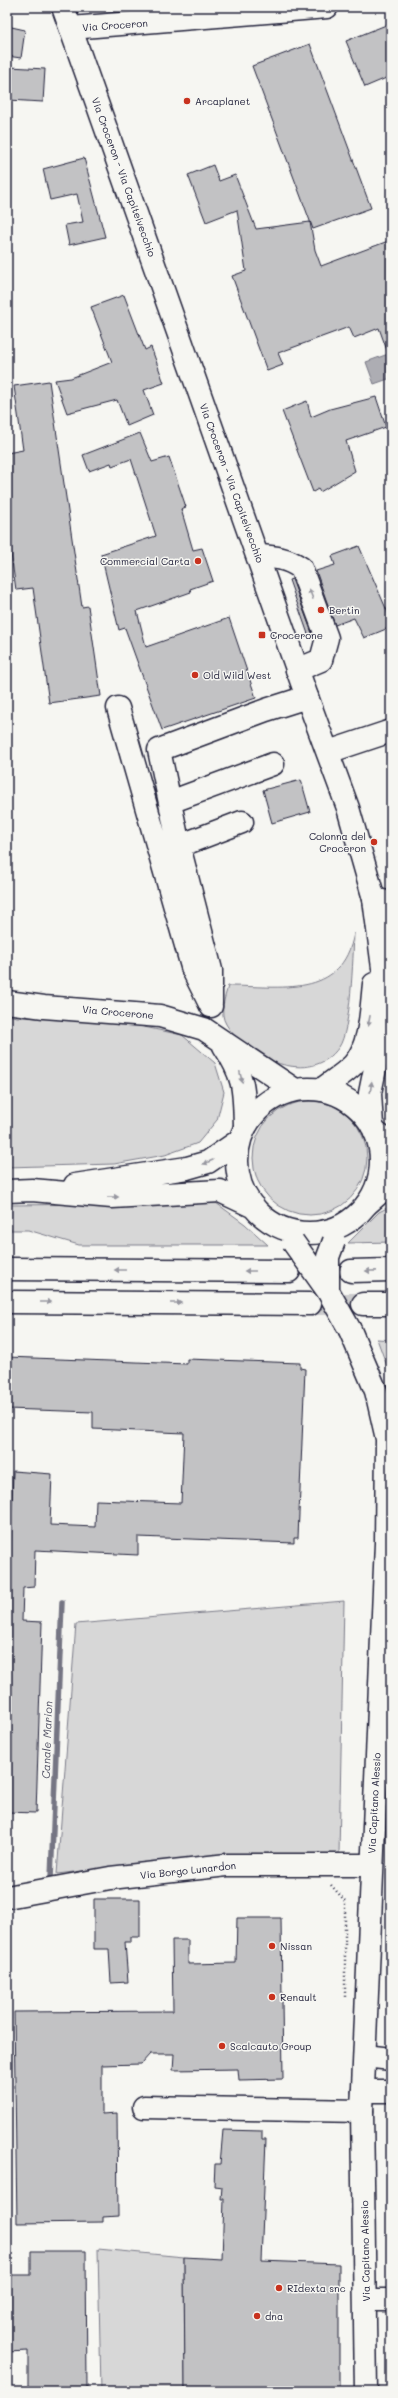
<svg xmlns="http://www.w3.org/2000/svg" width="398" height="2398" font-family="Mali,sans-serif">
	<rect width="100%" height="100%" fill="#f6f6f2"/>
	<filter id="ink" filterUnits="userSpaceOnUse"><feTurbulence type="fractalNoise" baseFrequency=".025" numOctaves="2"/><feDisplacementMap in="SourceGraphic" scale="8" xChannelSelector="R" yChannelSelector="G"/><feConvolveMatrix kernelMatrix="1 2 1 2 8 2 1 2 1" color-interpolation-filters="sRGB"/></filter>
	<g filter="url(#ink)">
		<path fill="#d7d7d7" stroke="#7c7c89" d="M354,933c-1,24 -3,97 -15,114 -28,41 -93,11 -113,-23 -7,-11 -1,-27 2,-38 52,0 114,14 126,-53z
			M7,1015l10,2 99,4 66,14 33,28 9,29 -7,28 -19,23 -33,12 -51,9 -107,3z
			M253 1158a57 57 0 1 1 114 0a57 57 0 1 1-114 0Z
			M216,1203l29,21 23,21h-189l-51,-15h-21v-25z
			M391,1206v36l-43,1 31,-31z
			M377,1339l14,1v37z
			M344,1601l-5,253 -133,2 -149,18 19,-250z
			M98,2249l86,8 1,134h-84z"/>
		<path fill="#adadb3" stroke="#757583" d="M391,353v25l-17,6 -8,-22z"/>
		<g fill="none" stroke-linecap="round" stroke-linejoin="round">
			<path stroke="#757583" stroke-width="5.5" d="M51,1879l11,-277"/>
		</g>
		<path fill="#c2c2c4" stroke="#22223b" d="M391,23v53l-26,11 -19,-46z
			M7,26l18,4 -4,28 -14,-2z
			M310,44l61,164 -58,21 -61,-163z
			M10,67l35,2 -2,33 -35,-2z
			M84,158l21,79 -36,8 -4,-20 18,-3 -6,-28 -27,6 -7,-31z
			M213,165l6,16 16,-6 21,54 54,-7 5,28 6,16 70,-26v115l-2,1 -10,-28 -25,10 -5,-11 -71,26 5,12 -16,6 -35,-95 14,-5 -9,-61 -31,12 -18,-47z
			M124,295l21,55 6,-3 13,36 -20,7 9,25 -26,11 -10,-26 -50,13 -12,-33 16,-2 41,-16 -21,-55z
			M49,381l33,226 6,-1 13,90 -52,7 -16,-115 -17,2 -9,-65v-72l16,-3 -9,-64z
			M376,397l10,30 -40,14 9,30 -35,21 -2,-3 -5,3 -31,-81 25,-10 4,16 19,-8z
			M140,433l12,29 17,-5 17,50 -5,2 12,41 9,-2 11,33 -23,8 1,3 -54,19 9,36 83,-29 27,80 -94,32 -37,-102 -6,2 -18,-76 55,-18 -25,-77 -19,7 -1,-3 -22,8 -6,-16z
			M359,546l32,74v7l-27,11 -10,-20 -19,7 -19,-54 19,-6 -3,-9z
			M292,579l20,54 -4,1 -19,-54z
			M301,780l9,32 -38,11 -9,-33z
			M7,1357l180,7v-5l113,4v5l5,1 -7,169h-4v5l-156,-6v18l-103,-5 -1,37 -11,1 -1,33 20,1 -6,191 -29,-1v-257h3l3,-84 39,3 -2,51 45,2 1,-27 85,3 3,-70 -91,-4v-17l-86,-3z
			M94,1899h46v38h-9v5h-6l3,40 -17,1 -2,-34h-15z
			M237,1918h44l2,161 -44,1 -1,-11 -65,1 1,-16h-24l-9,10 -39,1v49l15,-1 1,103 -15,1v5l-86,1 -3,-211 159,-1 -1,-71h16v24l48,-1z
			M223,2130l39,1v8h4l-5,122 78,3v127h-154l-1,-134 38,2 2,-60h-3l1,-12 -8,-1 1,-22h5z
			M31,2251h55l1,140h-59v-40l-21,1v-77h24z"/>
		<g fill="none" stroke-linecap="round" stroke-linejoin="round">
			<path stroke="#cccccd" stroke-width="22" stroke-dasharray="22 11" stroke-linecap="butt" d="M310,1304h53"/>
			<g stroke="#22223b" stroke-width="25">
				<path id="minor" d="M71,28l256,-21
					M259,556c16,1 28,2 42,12l26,70 -6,22 -24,10
					M118,708l75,262 18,36
					M328,752l63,-21
					M170,802l103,-38
					M242,822l-63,24 -20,-96 107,-40 41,-13
					M179,846l32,124v33
					M374,899l17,4
					M7,1002l37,5 116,9 44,13 91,61
					M224,1046c21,32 20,44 21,81
					M7,1897l103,-19 117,-13h144
					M365,2056l26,3
					M363,2091h28
					M144,2107l218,4
					M366,2300h25"/>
			</g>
			<g stroke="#22223b" stroke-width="25">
				<path id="major" d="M63,7l244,690 41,111 26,91 12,92v24l-16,78 2,33
					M237 1161a72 72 0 1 1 144 0a72 72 0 1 1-144 0Z
					M321,1090c10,-8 23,-16 32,-25 18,-19 18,-56 21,-81
					M75,1185l112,-17 21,-6 32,-22
					M7,1191l25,-1 80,7 108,-6 34,16
					M350,1330l26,61 11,48 -1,104 -24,568 4,280"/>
			</g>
			<g stroke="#22223b" stroke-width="25">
				<path id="highway" d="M375,1132l16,11
					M367,1204l24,-21
					M7,1269l282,2
					M351,1271l40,-1
					M7,1302l303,2
					M363,1304h28"/>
			</g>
			<path stroke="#22223b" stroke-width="2.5" stroke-dasharray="1 3" stroke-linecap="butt" d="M331,1885l14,16v98"/>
			<use href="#minor" stroke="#f6f6f2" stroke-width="22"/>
			<use href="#major" stroke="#f6f6f2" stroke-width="22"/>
			<use href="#highway" stroke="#f6f6f2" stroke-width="22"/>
			<g stroke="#22223b" stroke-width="25" stroke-linecap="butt">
				<path id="major-bridge" d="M293,1242l35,49 22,39
					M328,1291v-34l6,-16"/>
			</g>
			<use href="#major-bridge" stroke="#f6f6f2" stroke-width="22"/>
		</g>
		<defs><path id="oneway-solid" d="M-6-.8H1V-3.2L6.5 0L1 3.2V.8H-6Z"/></defs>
		<g fill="#9797a0">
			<use href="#oneway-solid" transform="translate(311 594) rotate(-111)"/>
			<use href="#oneway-solid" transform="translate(369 1021) rotate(101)"/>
			<use href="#oneway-solid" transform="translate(241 1077) rotate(77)"/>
			<use href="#oneway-solid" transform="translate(371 1087) rotate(-82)"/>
			<use href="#oneway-solid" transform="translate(208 1162) rotate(157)"/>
			<use href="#oneway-solid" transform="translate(113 1197)"/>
			<use href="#oneway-solid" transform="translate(120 1270) rotate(-180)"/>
			<use href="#oneway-solid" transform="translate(250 1271) rotate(-180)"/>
			<use href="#oneway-solid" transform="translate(371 1271) rotate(179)"/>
			<use href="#oneway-solid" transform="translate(46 1302)"/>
			<use href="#oneway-solid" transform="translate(176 1303)"/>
		</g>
	</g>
	<g fill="#c8321e" stroke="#f6f6f2" stroke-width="1.5">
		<circle cx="187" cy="101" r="4"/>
		<circle cx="198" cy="561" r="4"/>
		<circle cx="321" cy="610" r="4"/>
		<rect x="258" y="631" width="8" height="8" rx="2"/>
		<circle cx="195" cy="675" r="4"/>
		<circle cx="374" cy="842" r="4"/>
		<circle cx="272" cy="1946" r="4"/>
		<circle cx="272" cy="1997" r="4"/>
		<circle cx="222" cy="2046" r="4"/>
		<circle cx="279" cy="2288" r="4"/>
		<circle cx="257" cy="2316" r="4"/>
	</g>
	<g text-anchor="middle" stroke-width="3" stroke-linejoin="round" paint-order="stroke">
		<g font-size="10" fill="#22223b" stroke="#f6f6f2">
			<text transform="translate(115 25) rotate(-4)" y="4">Via Croceron</text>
			<text transform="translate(124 177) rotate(70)" y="4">Via Croceron - Via Capitelvecchio</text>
			<text transform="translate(232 483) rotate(70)" y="4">Via Croceron - Via Capitelvecchio</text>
			<text transform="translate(118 1012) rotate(5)" y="4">Via Crocerone</text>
			<text transform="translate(374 1803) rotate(-87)" y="4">Via Capitano Alessio</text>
			<text transform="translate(188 1870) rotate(-6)" y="4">Via Borgo Lunardon</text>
			<text transform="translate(365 2251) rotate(-91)" y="4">Via Capitano Alessio</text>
		</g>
		<g font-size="10" fill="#22223b" stroke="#f6f6f2" text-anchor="start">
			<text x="195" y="105">Arcaplanet</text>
			<text x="190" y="565" text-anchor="end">Commercial Carta</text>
			<text x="329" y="614">Bertin</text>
			<text x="270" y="639">Crocerone</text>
			<text x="203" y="679">Old Wild West</text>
			<text x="366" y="840" text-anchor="end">Colonna del<tspan x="366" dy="12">Croceron</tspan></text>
			<text x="280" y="1950">Nissan</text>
			<text x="280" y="2001">Renault</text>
			<text x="230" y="2050">Scalcauto Group</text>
			<text x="287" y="2292">RIdexta snc</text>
			<text x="265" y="2320">dna</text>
		</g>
		<g font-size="11" font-style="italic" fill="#535365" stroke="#f6f6f2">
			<text transform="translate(47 1740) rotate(-88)" y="4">Canale Marion</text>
		</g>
	</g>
	<rect width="398" height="2398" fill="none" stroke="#f6f6f2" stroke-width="24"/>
	<rect x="12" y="12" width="374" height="2374" fill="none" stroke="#22223b" stroke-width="1.5" filter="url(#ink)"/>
</svg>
